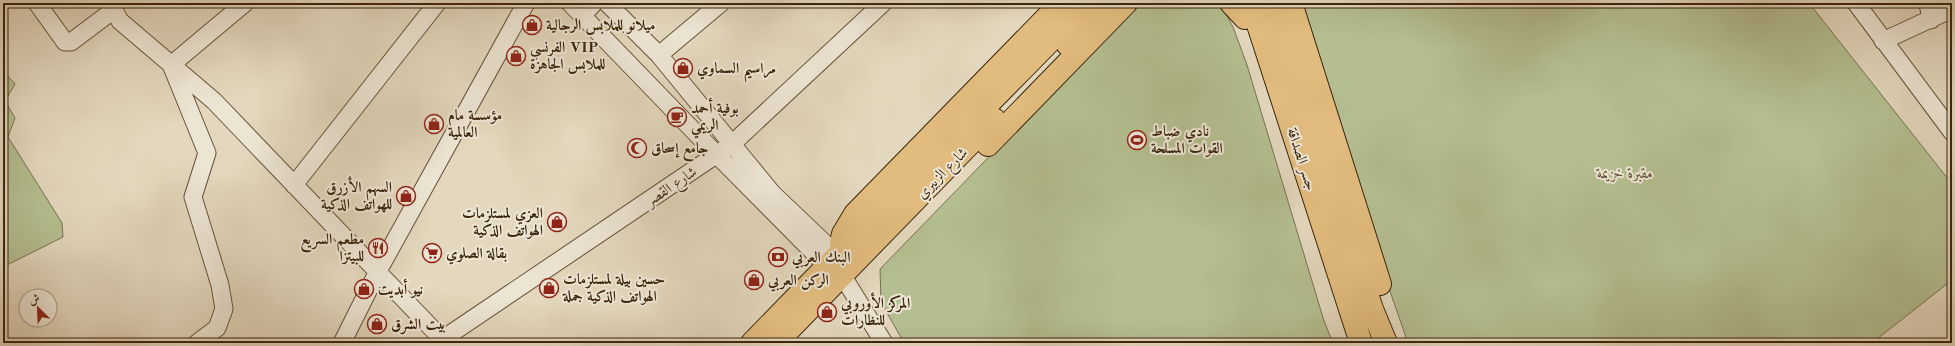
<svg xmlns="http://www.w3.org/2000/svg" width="1955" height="346" font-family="'Old Standard TT',Amiri,serif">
	<rect width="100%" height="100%" fill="#e3d7bd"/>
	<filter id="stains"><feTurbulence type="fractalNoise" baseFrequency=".005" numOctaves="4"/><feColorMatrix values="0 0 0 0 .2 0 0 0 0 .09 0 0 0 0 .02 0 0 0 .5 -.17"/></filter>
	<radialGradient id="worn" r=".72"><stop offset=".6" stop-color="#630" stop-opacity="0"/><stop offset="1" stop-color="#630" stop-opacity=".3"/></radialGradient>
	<path fill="#b4be90" stroke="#77724e" d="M1141,3h79l13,24 14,38 77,256 9,22h-429l-23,-41 -1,-33 238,-245z
		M1299,3h510l143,181v96l-80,63h-464l-63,-181z
		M3,71l12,13 -10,17 10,17 -7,19 54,86 1,14 -60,30z"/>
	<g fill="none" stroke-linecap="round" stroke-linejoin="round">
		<g stroke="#645238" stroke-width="19">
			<path id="minor" d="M37,3l28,39h6l40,-30h4l5,9 94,80 228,238
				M570,3l147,152 110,111
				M607,3l52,52 113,138 65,62
				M1856,3l96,129
				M1928,3l3,17
				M582,16l12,-13
				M1883,41l69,-32
				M659,55l62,-52
				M171,65l74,-62
				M172,67l35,86 -14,44 27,88 4,24 -7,19 -20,15
				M294,185l143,-182
				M842,275l42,68
				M342,343l35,-70 149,-270
				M437,343l295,-199 151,-141"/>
		</g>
		<g stroke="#3a250c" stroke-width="24">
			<path id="major" d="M1231,3l14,15
				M1251,3l110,340
				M1272,3l100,306 14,34
				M1291,3l89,281
				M1068,45l41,-42
				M988,145l138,-142
				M841,243l2,-9 12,-20 206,-211
				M752,343c111,-115 225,-226 335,-340
				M776,343l218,-224"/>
		</g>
		<use href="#minor" stroke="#ede5d4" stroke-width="17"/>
		<use href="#major" stroke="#e2bc7e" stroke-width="22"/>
	</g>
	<defs>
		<g id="shop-ring" transform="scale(1)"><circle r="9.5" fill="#ede5d4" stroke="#8f2418" stroke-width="1.5"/><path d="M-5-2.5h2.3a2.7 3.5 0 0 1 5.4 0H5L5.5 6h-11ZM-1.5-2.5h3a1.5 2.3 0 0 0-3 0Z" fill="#8f2418"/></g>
		<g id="cafe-ring" transform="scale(1)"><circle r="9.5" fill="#ede5d4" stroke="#8f2418" stroke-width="1.5"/><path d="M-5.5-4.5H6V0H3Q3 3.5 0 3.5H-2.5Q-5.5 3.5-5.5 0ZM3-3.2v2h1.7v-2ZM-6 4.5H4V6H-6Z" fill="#8f2418"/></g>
		<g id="stadium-ring" transform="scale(1)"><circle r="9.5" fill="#ede5d4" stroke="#8f2418" stroke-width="1.5"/><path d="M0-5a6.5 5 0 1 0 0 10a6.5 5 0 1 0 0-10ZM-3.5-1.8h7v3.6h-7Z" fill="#8f2418"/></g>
		<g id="mosque-ring" transform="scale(1)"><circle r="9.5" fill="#ede5d4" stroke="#8f2418" stroke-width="1.5"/><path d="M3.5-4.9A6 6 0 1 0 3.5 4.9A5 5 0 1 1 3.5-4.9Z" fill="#8f2418"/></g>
		<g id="restaurant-ring" transform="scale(1)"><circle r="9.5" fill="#ede5d4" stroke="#8f2418" stroke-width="1.5"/><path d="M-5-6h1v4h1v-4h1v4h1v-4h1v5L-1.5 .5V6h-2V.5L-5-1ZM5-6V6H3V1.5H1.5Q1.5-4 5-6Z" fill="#8f2418"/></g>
		<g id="supermarket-ring" transform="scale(1)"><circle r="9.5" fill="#ede5d4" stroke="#8f2418" stroke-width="1.5"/><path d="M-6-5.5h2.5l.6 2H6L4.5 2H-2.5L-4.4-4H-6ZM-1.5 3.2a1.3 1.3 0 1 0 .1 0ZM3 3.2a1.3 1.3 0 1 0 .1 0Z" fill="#8f2418"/></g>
		<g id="bank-ring" transform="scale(1)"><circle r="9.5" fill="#ede5d4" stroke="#8f2418" stroke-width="1.5"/><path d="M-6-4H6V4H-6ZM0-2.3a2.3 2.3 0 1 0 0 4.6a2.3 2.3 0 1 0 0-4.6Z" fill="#8f2418"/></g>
	</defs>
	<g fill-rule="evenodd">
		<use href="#shop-ring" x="532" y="25"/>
		<use href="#shop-ring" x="516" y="56"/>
		<use href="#shop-ring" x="683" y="68"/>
		<use href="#cafe-ring" x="677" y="117"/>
		<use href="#shop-ring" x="434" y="124"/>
		<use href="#stadium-ring" x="1137" y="140"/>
		<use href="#mosque-ring" x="637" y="148"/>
		<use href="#shop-ring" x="406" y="196"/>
		<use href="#shop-ring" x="557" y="222"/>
		<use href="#restaurant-ring" x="378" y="248"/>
		<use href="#supermarket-ring" x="432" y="253"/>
		<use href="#bank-ring" x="778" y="257"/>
		<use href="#shop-ring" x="754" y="280"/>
		<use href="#shop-ring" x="549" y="288"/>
		<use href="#shop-ring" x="364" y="289"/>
		<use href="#shop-ring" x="827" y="312"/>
		<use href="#shop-ring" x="377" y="324"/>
	</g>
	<g text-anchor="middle" stroke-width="4" stroke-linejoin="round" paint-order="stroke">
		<g font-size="15" font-weight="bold" fill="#3a250c" stroke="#ede5d4" text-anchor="start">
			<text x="546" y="30">ميلانو للملابس الرجالية</text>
			<text x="530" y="52">الفرنسي VIP<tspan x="530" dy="17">للملابس الجاهزة</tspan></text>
			<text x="697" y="73">مراسيم السماوي</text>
			<text x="691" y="113">بوفية أحمد<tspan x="691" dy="17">الريمي</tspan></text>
			<text x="448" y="120">مؤسسة مام<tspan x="448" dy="17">العالمية</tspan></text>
			<text x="1151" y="136">نادي ضباط<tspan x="1151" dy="17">القوات المسلحة</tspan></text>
			<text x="651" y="153">جامع إسحاق</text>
			<text x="392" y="192" text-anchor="end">السهم الأزرق<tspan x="392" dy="17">للهواتف الذكية</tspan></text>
			<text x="543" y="218" text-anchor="end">العزي لمستلزمات<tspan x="543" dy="17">الهواتف الذكية</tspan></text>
			<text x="364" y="244" text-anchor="end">مطعم السريع<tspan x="364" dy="17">للبيتزا</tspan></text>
			<text x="446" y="258">بقالة الصلوي</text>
			<text x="792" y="262">البنك العربي</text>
			<text x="563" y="284">حسين بيلة لمستلزمات<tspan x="563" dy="17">الهواتف الذكية جملة</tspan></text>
			<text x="768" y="285">الركن العربي</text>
			<text x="378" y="294">نيو أبديت</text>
			<text x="841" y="308">المركز الأوروبي<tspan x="841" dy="17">للنظارات</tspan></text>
			<text x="391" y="329">بيت الشرق</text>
		</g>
		<g font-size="15" fill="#3a250c" stroke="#ede5d4">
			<text transform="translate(1302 159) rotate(72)" y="5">جسر الصداقة</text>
			<text transform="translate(942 173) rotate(-45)" y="5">شارع الزبيري</text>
			<text transform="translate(671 186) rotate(-34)" y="5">شارع القصر</text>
		</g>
		<g font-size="15" font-style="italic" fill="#584b2d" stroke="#ede5d4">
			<text x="1625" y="178">مقبرة خزيمة</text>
		</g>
	</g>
	<rect width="1955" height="346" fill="none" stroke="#e3d7bd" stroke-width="16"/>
	<rect x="4" y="4" width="1947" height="338" fill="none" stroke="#3a250c" stroke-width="2"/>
	<rect x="8" y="8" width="1939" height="330" fill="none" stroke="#3a250c"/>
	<g transform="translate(38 308) rotate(336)"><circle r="19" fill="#ede5d4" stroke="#a59884"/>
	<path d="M0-3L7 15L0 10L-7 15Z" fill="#8f2418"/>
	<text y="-6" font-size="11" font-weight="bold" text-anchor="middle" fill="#3a250c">ش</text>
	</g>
	<rect width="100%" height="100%" filter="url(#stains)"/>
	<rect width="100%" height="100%" fill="url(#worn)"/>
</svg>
